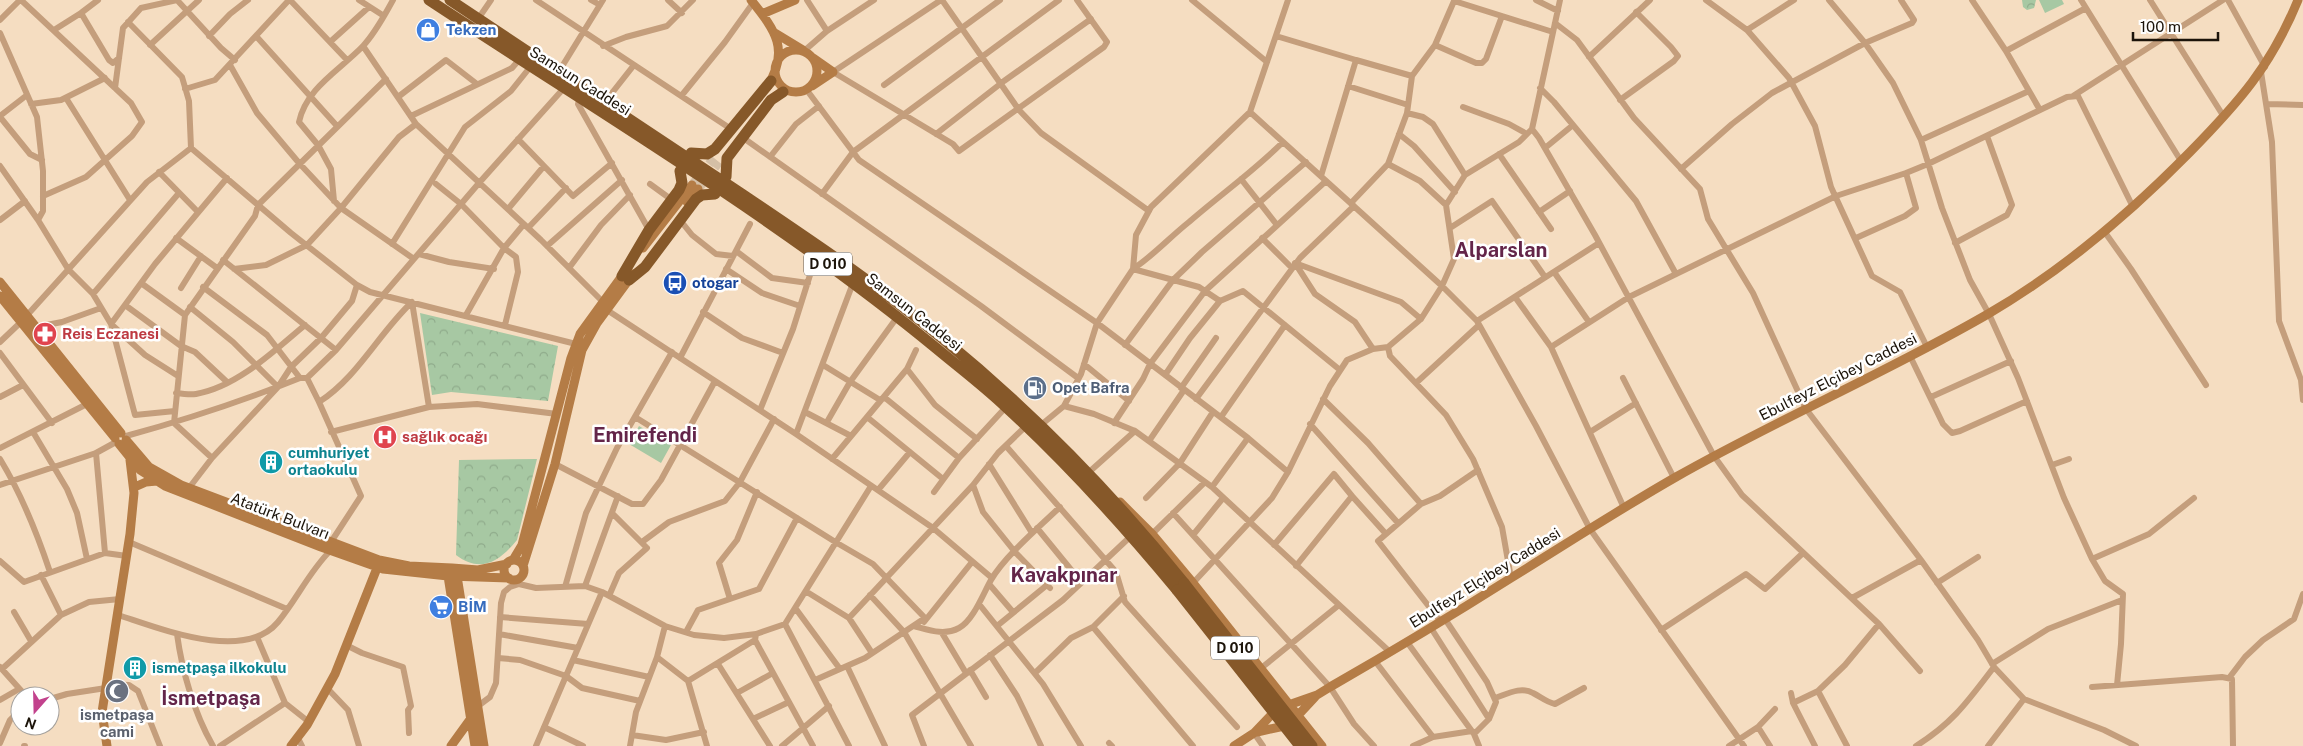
<svg xmlns="http://www.w3.org/2000/svg" width="2303" height="746" font-family="'Public Sans',sans-serif">
	<defs>
		<pattern id="forest-crowns" width="20" height="18" patternUnits="userSpaceOnUse" patternTransform="scale(1.25)"><rect width="20" height="18" fill="#a7c8a3"/><path d="M2 6a3 3 0 1 1 6 0M12 15a3 3 0 1 1 6 0" fill="none" stroke="#8fab8b"/></pattern>
	</defs>
	<rect width="100%" height="100%" fill="#f5ddc1"/>
	<path fill="#a7c8a3" d="M2039,0h23l2,4 -19,9z
		M639,426l32,19 -10,18 -32,-19z"/>
	<path fill="url(#forest-crowns)" d="M2022,0h14l-2,8 -7,2 -4,-3z
		M420,313l138,33 -10,55 -97,-9 -19,3z
		M537,459l-20,81c-17,21 -36,34 -61,15l3,-95z"/>
	<g fill="none" stroke-linecap="round" stroke-linejoin="round">
		<path stroke="#d4bfa6" stroke-width="9" stroke-dasharray="9 4.5" stroke-linecap="butt" d="M692,185l22,-27
			M698,189l21,-27"/>
		<path stroke="#c49e7c" stroke-width="6" d="M21,0l110,103 11,19 -10,14 -46,41 -43,19
			M177,0l44,48 14,12
			M290,0l57,60
			M359,0l25,16
			M536,0l195,129
			M591,0l9,5
			M668,0l14,13
			M807,0l20,31
			M941,0l-108,72 120,72 6,7 145,-104 3,-5 -30,-42
			M942,0l77,110 22,23 108,78
			M1192,0l75,62
			M1536,0l22,11
			M1706,0l41,30 42,48 26,48 16,61 41,89 28,16 27,55
			M1829,0l36,43 28,40 28,57 21,68 28,72 19,34 29,64 46,120 28,61 13,22 18,13 -2,50 -4,41
			M1972,0l34,51 34,59
			M2081,0l100,161
			M2150,0l74,117
			M2228,0l37,67
			M81,13l28,47 4,3 6,-5
			M478,19l13,-19
			M0,20l20,-20
			M1555,23l22,17 57,78 66,71 8,30 45,74 53,116 115,151 57,80 16,27 30,32 80,31 32,16
			M54,30l27,-17 17,-13
			M1747,30l47,-30
			M0,33l37,84 6,54v40l-5,9
			M209,36l21,-22 18,-14
			M256,36l81,90
			M1276,36l80,24
			M330,42l39,-35
			M150,45l49,-45
			M1435,45l41,18h6l4,-4 16,-43
			M363,46l53,78 125,116 61,61 5,9 189,124 137,94 59,50
			M603,46l23,-9 41,-11 26,-26
			M804,51l23,-20 47,-31
			M2006,51l80,-43
			M1589,57l61,-57
			M230,65l27,48 42,50 42,45 73,51
			M2261,72l11,70 7,179 22,59 2,20
			M558,73l45,-73
			M884,85l116,-85
			M1348,86l60,19
			M115,88l8,-60 18,-20 36,-8
			M1540,88l14,14 82,99 40,73
			M185,89l30,-9 74,-80
			M806,89l53,71 238,163 151,115 40,34
			M682,95l43,-53 28,-39
			M2073,96l150,-96
			M398,97l48,-37 31,24
			M580,97l-2,7 71,126
			M66,98l64,102
			M608,98l26,-33
			M1620,100l54,-39 4,-5 -7,-9 -35,-35
			M31,104l30,-4 44,-22
			M2266,104l37,1
			M1463,107l46,17 18,10
			M1250,112l192,174 35,35 59,105 54,103 154,217
			M1407,113l16,4 10,7 32,51
			M0,116l27,-21
			M411,116l101,-48 7,-8
			M0,117l30,37 12,6
			M1532,129l7,9 56,97 119,221 28,39 137,129 41,47
			M936,134l68,-53 87,-62
			M1399,134l15,12 41,46
			M742,137l239,169 97,72
			M518,139l55,57 39,-33
			M1921,140l108,-49
			M191,148l100,85 66,52 13,7 206,52
			M1545,148l28,-23
			M1499,154l52,75
			M770,157l26,-33 23,-18
			M1388,164l32,17 26,24
			M0,166l38,54 30,49 25,25 18,30 34,31 33,21
			M1681,169l51,-45 40,-31 93,-50 47,-20 2,-3 -13,-20
			M159,172l39,40
			M1321,176l35,-116 56,16
			M1241,179l36,46
			M436,184l25,20 43,44 -38,67
			M650,184l22,16
			M822,194l31,-42 206,-152
			M334,201l-3,-32 -13,-24 -19,-23c7,-34 41,-52 64,-76 13,-14 21,-30 30,-46
			M1351,203l37,-39 19,-51 5,-37 23,-31 19,-44 99,31
			M508,209l36,-43
			M1539,212l31,-21
			M0,220l25,-19
			M680,220l12,15 24,19 17,2
			M528,228l38,-40
			M1450,228l42,-27 53,76
			M2104,231l27,38 75,116
			M176,238l41,30
			M1262,238l30,30
			M1856,238l49,-22 11,-8 -10,-35 22,-9 139,-67 11,-1 55,111
			M1955,243l52,-28 5,-10 -25,-69
			M392,244l73,-117 46,-36 20,-25
			M547,246l75,-66
			M736,251l36,27 36,5
			M419,254l30,8 45,7
			M223,260l113,90
			M1295,263l106,39 20,17
			M1295,263l20,31 40,28 18,27
			M569,268l32,-43 29,-30
			M234,269l32,-4 41,-20 34,-37 58,-71 17,-13
			M726,269l36,24 38,13
			M1133,269c21,-14 37,-32 56,-47 31,-27 65,-51 94,-80
			M1133,269l66,18 21,14
			M1554,272l35,50
			M141,283l44,32
			M203,287l64,48 33,43
			M181,288l20,-32
			M93,294l86,-101
			M1515,297l36,50 73,161
			M412,302l17,105
			M125,305l56,41 14,6 32,30
			M190,307l43,35 45,45
			M703,312l39,26 41,15
			M1477,321l122,-78
			M505,325l13,-53 -2,-15 -12,-9 20,-24
			M36,327l26,-5 39,-14
			M0,342l21,-20 126,-140 44,-34 -2,-47 -7,-24 -54,-55
			M1125,345l48,-65 29,-28 104,-90
			M1388,347l2,9 56,59 27,44 29,68 9,51
			M1551,347l78,-50 207,-101 70,-23
			M0,353l52,70
			M1910,356l33,68 9,9 8,-2 67,-30
			M680,358l70,-134
			M1084,364l45,37
			M823,365l57,35
			M907,369l28,36 42,34
			M1165,375l25,-37 30,-37 23,-10 97,79
			M307,378l29,-28 143,-167 85,-95
			M1623,378l51,100
			M1416,383l63,-58
			M1181,388l35,-50
			M176,393c7,1 14,2 20,1 41,-7 78,-43 109,-69
			M0,397l23,-12
			M884,397l75,61
			M1931,397l80,-36
			M1196,399l104,-141 54,-52
			M1323,399l45,44 53,61 -43,37 63,81
			M319,402c38,-24 60,-69 93,-100
			M1064,406l30,8 41,17 77,56 178,165
			M760,410l33,-81 23,-73
			M175,411l-40,4 -24,-91 44,-60 72,-86
			M805,412l46,24
			M635,417l202,126 36,21 52,54 -60,40 -50,22
			M867,417l76,62
			M1221,417l64,-92
			M827,422l23,-40 48,-66
			M1114,423l29,-44 7,-15 55,-73 121,-110
			M1310,424l88,99
			M1041,425l23,-19 17,-32 16,-51 36,-54 3,-34 15,-28 99,-95 38,-112
			M33,432l34,57 10,24 10,46
			M331,432l98,-25 48,-3 80,10
			M1590,432l46,-29
			M796,434l57,-151
			M126,436c59,-16 117,-35 174,-58h7l12,24 42,94 -30,46
			M1149,441l35,-51
			M1006,446l110,126 9,30 112,125
			M0,448l87,-44
			M96,453l9,100
			M212,458l-38,-35 11,-108 70,-99 3,-11 128,-126
			M0,459c22,36 37,74 50,113
			M832,459l75,-90 9,-19
			M555,464l77,40h11l18,-24 54,-99
			M989,464l43,69
			M2052,465l17,-6
			M1088,473l47,-42
			M0,485l96,-32 20,-11
			M973,485l10,27 32,40 35,36
			M1212,487l36,-49
			M189,488l23,-30 66,-71 13,-20 30,-29 31,-37 5,-16
			M878,490l32,-38
			M934,492l25,-34 47,-51
			M1146,498l34,-35 33,-51
			M1421,504l19,-8 38,-26
			M1173,513l157,174 24,37 20,22
			M1037,528l44,54
			M1152,534l53,-52
			M1193,535l30,-37
			M129,542l158,67
			M642,542l27,-20 56,-21 15,-19 34,-63
			M1274,545l60,-71 18,22
			M2092,559l57,-25 45,-36
			M0,561l24,21 81,-29 22,3
			M1296,566l56,-70 34,38
			M41,575l20,40
			M1193,583l79,-85 16,-26 42,-86 17,-26 26,-11 15,-2 33,-28 21,-33 12,-27 -8,-54 19,-30 54,-33 13,-13 28,-129
			M1937,583l41,-26
			M989,584l24,28
			M585,586l33,-90
			M565,587l21,-74 31,-65 55,-96
			M807,592l42,26 23,35
			M870,595l34,37 67,114
			M609,596l10,-23 28,-25 -35,-35
			M1852,598l69,-38
			M730,599l-11,-36 18,-23 20,-48
			M979,604l64,80 38,62
			M796,609l44,60
			M14,612l17,29
			M118,615c41,13 126,48 160,7 19,-23 31,-50 52,-71
			M500,617l88,7
			M849,618l124,-133 25,-32 28,-27
			M1445,619l42,63 9,20 -7,17 -15,15
			M924,622l48,-60
			M785,624l64,122
			M914,626c15,4 30,10 45,2 14,-7 24,-34 32,-48 13,-23 49,-54 69,-73
			M997,626l50,-41
			M1093,627l100,119
			M1431,628l58,91
			M1661,630l85,-56 19,15 38,-36
			M686,632l12,-22 61,-21 38,-71
			M942,633l24,40
			M177,634c5,37 17,79 36,112
			M499,634l79,14
			M756,634l-1,6 58,106
			M257,637l28,66 24,19
			M1407,642l67,92 5,12
			M346,645l16,8 41,14 8,39 -3,4 1,23
			M990,655l27,41 24,50
			M657,657l31,24 19,65
			M498,658l22,2 46,16 16,12 58,13
			M573,660l76,17
			M1375,661l58,76
			M718,664l52,82
			M1992,664l56,-35 74,-29
			M847,666l38,80
			M0,667l26,29
			M2,669l59,-54 28,-13 31,-3
			M1260,669l79,-64
			M970,670l16,27
			M1035,673l36,-35 22,-11 31,-31
			M2229,678l16,-21 18,-17 31,-21 9,-25
			M688,681l67,-41
			M107,684l22,1 9,6 22,55
			M2092,687l130,-10 10,2 1,67
			M327,688l21,22 11,36
			M1818,691l29,55
			M737,693l36,-20
			M1791,693l2,10 22,43
			M1495,698c12,-4 26,-12 38,-5 8,4 13,9 22,11l29,-16
			M50,699l17,-5 39,-6
			M0,700l19,-11
			M1793,703l25,-12 27,-26 34,-41
			M478,706l12,-9 6,-14 5,-80 3,-11 6,-5 9,-3 17,4 49,-2 17,6 63,34 29,9 30,3 32,-4 29,-10 86,-138
			M753,719l36,-17
			M544,727l39,19
			M1254,733l9,13
			M632,735l34,5 38,-8
			M298,738l4,8
			M0,743l10,-23 10,-10
			M1109,743l3,3
			M24,746h1
			M220,746l65,-43
			M536,746l66,-154
			M630,746l6,-34 21,-55 8,-31
			M782,746l47,-40
			M924,746l-12,-31 151,-115 68,-64
			M1413,746l20,-9 39,-6
			M1729,746l29,-19
			M1770,746l-12,-19 17,-18
			M1916,746c37,-23 52,-45 78,-79
			M1988,746l36,-47"/>
		<path stroke="#b47c46" stroke-width="9" d="M751,0c23,29 40,49 16,87
			M762,14l33,-14
			M775,33l28,17
			M775 71a21 21 0 1 1 42 0a21 21 0 1 1-42 0Z
			M812,86l21,-14 -20,-14
			M687,202l11,-13
			M643,248l49,-63
			M0,282l121,151
			M0,296l115,142
			M126,440l23,27 32,18 198,75 30,6 43,2 5,8 27,170
			M119,444l21,26 25,16 156,61 62,22 65,7 61,2
			M137,486l9,-4 11,-1
			M1120,502l32,32 41,49 129,163
			M513,560l9,-15 49,-187 9,-24 45,-62
			M504 570a10 10 0 1 1 20 0a10 10 0 1 1-20 0Z
			M523,566l32,-102 27,-114 15,-27 36,-49
			M1257,732l32,-7 26,-28
			M107,746l-5,-34 28,-178 4,-41 -4,-33
			M291,746l16,-21 28,-51 44,-111
			M451,746l21,-29
			M475,746l-27,-170 4,-8 26,2 29,-6
			M1234,746l20,-13 23,-24 40,-14 13,-8c61,-35 121,-71 181,-109 55,-34 109,-69 165,-101 102,-58 210,-104 312,-163 74,-43 142,-101 202,-162 49,-50 81,-86 108,-152"/>
		<path stroke="#865829" stroke-width="11" d="M429,0c171,113 349,218 507,348 24,20 48,38 70,59 62,57 118,119 171,183
			M450,0c97,65 195,129 292,194 68,46 136,91 200,144 89,73 170,155 242,245
			M691,153l16,1 8,-5 56,-68
			M726,177l1,-19 44,-58 12,-8
			M622,276l27,-46 30,-40 3,-7 -2,-12
			M629,280l16,-13 51,-68 6,-4 13,-1"/>
		<path stroke="#865829" stroke-width="11" d="M1184,583l128,163
			M1177,590l123,156"/>
	</g>
	<defs>
		<g id="shop-disc" transform="scale(1.25)"><circle r="9.5" fill="#3f7fe0" stroke="#fff"/><path d="M-5-2.5h2.3a2.7 3.5 0 0 1 5.4 0H5L5.5 6h-11ZM-1.5-2.5h3a1.5 2.3 0 0 0-3 0Z" fill="#fff"/></g>
		<g id="bus-disc" transform="scale(1.25)"><circle r="9.5" fill="#1a4fb4" stroke="#fff"/><path d="M-5-6H5V4H4V6H2V4H-2V6H-4V4H-5ZM-3.5-4V0h7V-4ZM-3.5 1.2v1.5H-2V1.2ZM2 1.2v1.5H3.5V1.2Z" fill="#fff"/></g>
		<g id="pharmacy-disc" transform="scale(1.25)"><circle r="9.5" fill="#e0444e" stroke="#fff"/><path d="M-2-6h4v4h4v4h-4v4h-4v-4h-4v-4h4Z" fill="#fff"/></g>
		<g id="fuel-disc" transform="scale(1.25)"><circle r="9.5" fill="#5c6f8a" stroke="#fff"/><path d="M-5.5-6h7V0h2V4h1.3V-2.5L3-4.5l.8-.8L6-3V5H2.5V1h-1V6h-7ZM-4.2-4.7v3.2H.2V-4.7Z" fill="#fff"/></g>
		<g id="hospital-disc" transform="scale(1.25)"><circle r="9.5" fill="#e0444e" stroke="#fff"/><path d="M-5-5h3v3.5h4V-5h3V5h-3V1.5h-4V5h-3Z" fill="#fff"/></g>
		<g id="building-disc" transform="scale(1.25)"><circle r="9.5" fill="#0f9aa8" stroke="#fff"/><path d="M-4-6H4V6H1V3H-1V6H-4ZM-2.5-4.3h1.7v1.8h-1.7ZM.8-4.3h1.7v1.8H.8ZM-2.5-1h1.7V.8h-1.7ZM.8-1h1.7V.8H.8Z" fill="#fff"/></g>
		<g id="supermarket-disc" transform="scale(1.25)"><circle r="9.5" fill="#3f7fe0" stroke="#fff"/><path d="M-6-5.5h2.5l.6 2H6L4.5 2H-2.5L-4.4-4H-6ZM-1.5 3.2a1.3 1.3 0 1 0 .1 0ZM3 3.2a1.3 1.3 0 1 0 .1 0Z" fill="#fff"/></g>
		<g id="mosque-disc" transform="scale(1.25)"><circle r="9.5" fill="#6b7280" stroke="#fff"/><path d="M3.5-4.9A6 6 0 1 0 3.5 4.9A5 5 0 1 1 3.5-4.9Z" fill="#fff"/></g>
	</defs>
	<g fill-rule="evenodd">
		<use href="#shop-disc" x="428" y="30"/>
		<use href="#bus-disc" x="675" y="283"/>
		<use href="#pharmacy-disc" x="45" y="334"/>
		<use href="#fuel-disc" x="1035" y="388"/>
		<use href="#hospital-disc" x="385" y="437"/>
		<use href="#building-disc" x="271" y="462"/>
		<use href="#supermarket-disc" x="441" y="607"/>
		<use href="#building-disc" x="135" y="668"/>
		<use href="#mosque-disc" x="117" y="691"/>
	</g>
	<g text-anchor="middle" stroke-width="5" stroke-linejoin="round" paint-order="stroke">
		<g fill="#fff" stroke="#605a54" stroke-width="1">
			<rect x="804" y="252.5" width="48" height="23" rx="4"/>
			<rect x="1211" y="636.5" width="48" height="23" rx="4"/>
		</g>
		<g font-size="14" font-weight="bold" fill="#1c140a">
			<text x="828" y="269">D 010</text>
			<text x="1235" y="653">D 010</text>
		</g>
		<g font-size="15" font-weight="bold" fill="#366cbe" stroke="#fff" text-anchor="start">
			<text x="446" y="35">Tekzen</text>
			<text x="458" y="612">BİM</text>
		</g>
		<g font-size="15" fill="#1c140a" stroke="#fff">
			<text transform="translate(580 81) rotate(32)" y="5">Samsun Caddesi</text>
			<text transform="translate(914 312) rotate(38)" y="5">Samsun Caddesi</text>
			<text transform="translate(1838 377) rotate(-27)" y="5">Ebulfeyz Elçibey Caddesi</text>
			<text transform="translate(280 516) rotate(21)" y="5">Atatürk Bulvarı</text>
			<text transform="translate(1485 578) rotate(-32)" y="5">Ebulfeyz Elçibey Caddesi</text>
		</g>
		<g font-size="15" font-weight="bold" fill="#164399" stroke="#fff" text-anchor="start">
			<text x="692" y="288">otogar</text>
		</g>
		<g font-size="15" font-weight="bold" fill="#be3a42" stroke="#fff" text-anchor="start">
			<text x="62" y="339">Reis Eczanesi</text>
			<text x="402" y="442">sağlık ocağı</text>
		</g>
		<g font-size="15" font-weight="bold" fill="#4e5e75" stroke="#fff" text-anchor="start">
			<text x="1052" y="393">Opet Bafra</text>
		</g>
		<g font-size="15" font-weight="bold" fill="#0d838f" stroke="#fff" text-anchor="start">
			<text x="288" y="458">cumhuriyet<tspan x="288" dy="17">ortaokulu</tspan></text>
			<text x="152" y="673">ismetpaşa ilkokulu</text>
		</g>
		<g font-size="15" font-weight="bold" fill="#5b616d" stroke="#fff">
			<text x="117" y="720">ismetpaşa<tspan x="117" dy="17">cami</tspan></text>
		</g>
		<g font-size="20" font-weight="bold" fill="#632549" stroke="#fff">
			<text x="1501" y="257">Alparslan</text>
			<text x="645" y="442">Emirefendi</text>
			<text x="1064" y="582">Kavakpınar</text>
			<text x="211" y="705">İsmetpaşa</text>
		</g>
	</g>
	<g transform="translate(35 711) rotate(200)"><circle r="24" fill="#ffffff" stroke="#a4a19d"/>
	<path d="M0-4L9 19L0 12L-9 19Z" fill="#c2428d"/>
	<text y="-8" font-size="14" font-weight="bold" text-anchor="middle" fill="#1c140a">N</text>
	</g>
	<path d="M2133 32v8h85v-8" fill="none" stroke="#1c140a" stroke-width="2.5"/>
	<text x="2140" y="32" font-size="15" fill="#1c140a" stroke="#ffffff" stroke-width="4" paint-order="stroke">100 m</text>
</svg>
